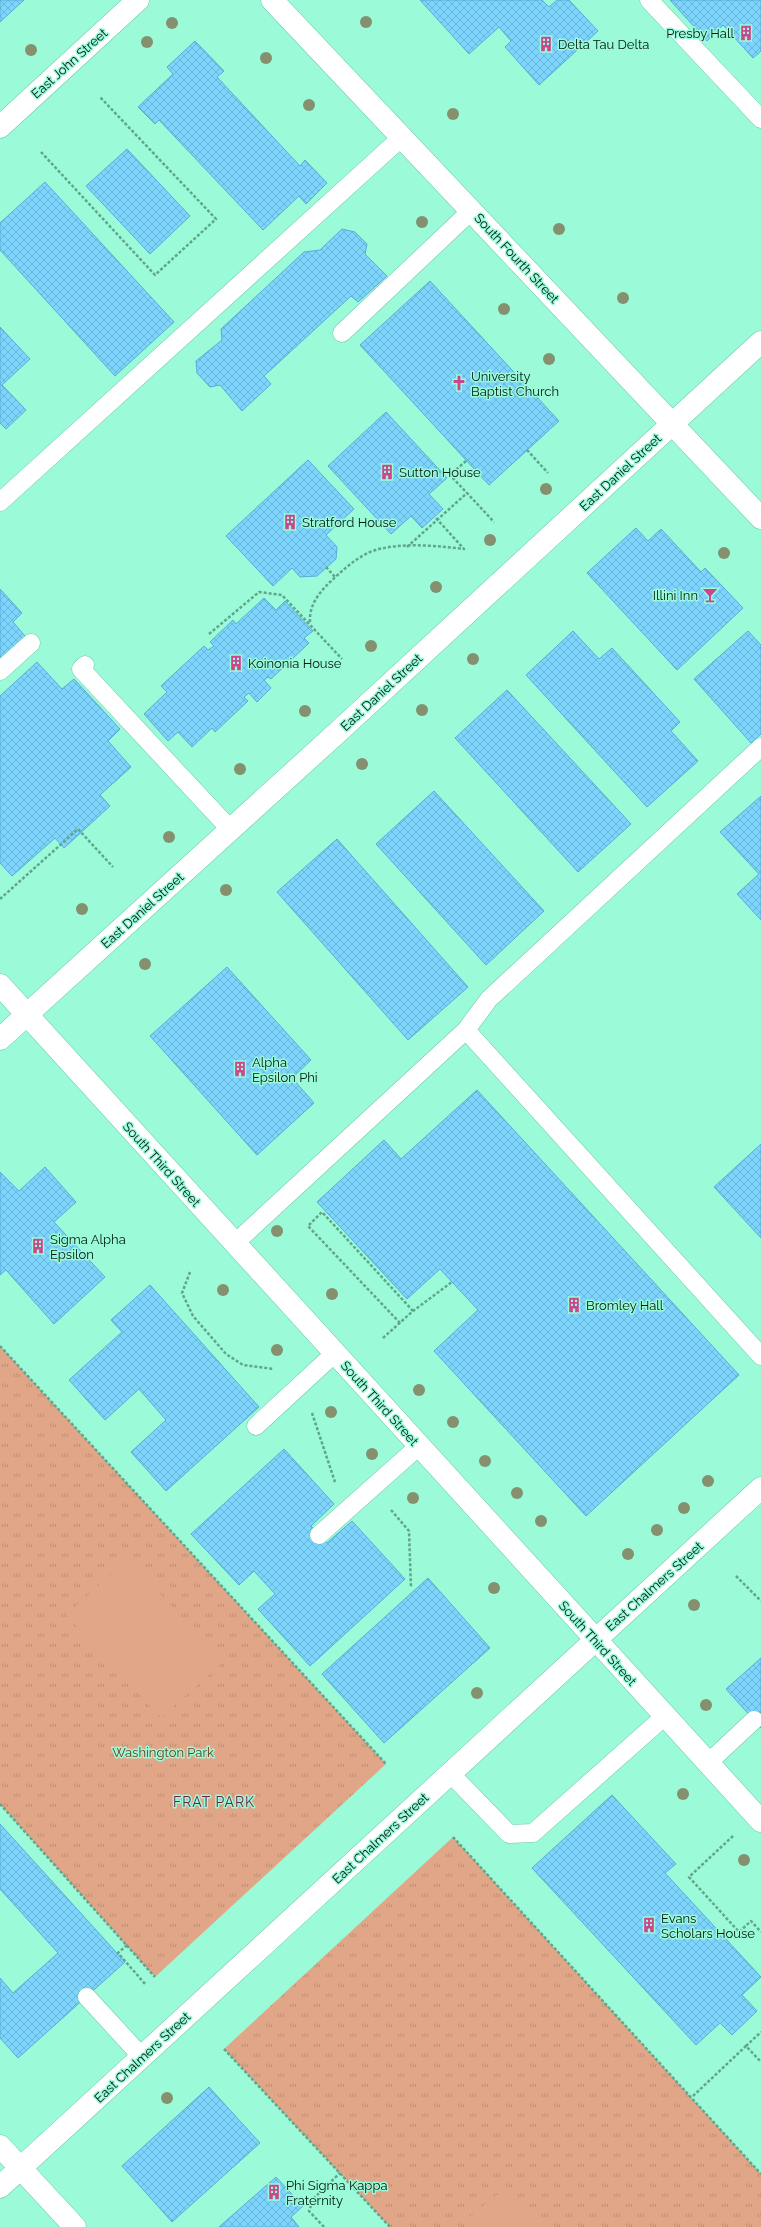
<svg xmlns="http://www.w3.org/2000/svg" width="761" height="2227" font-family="Raleway,sans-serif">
	<defs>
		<pattern id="grass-tufts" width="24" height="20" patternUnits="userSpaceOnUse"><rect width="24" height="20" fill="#e0a687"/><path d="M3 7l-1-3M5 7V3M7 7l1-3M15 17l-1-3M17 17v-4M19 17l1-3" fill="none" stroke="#be8e74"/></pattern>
		<pattern id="building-cross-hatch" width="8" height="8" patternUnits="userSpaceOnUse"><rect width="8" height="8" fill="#7dd5fd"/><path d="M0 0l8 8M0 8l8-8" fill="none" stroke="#6ab6d8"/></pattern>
	</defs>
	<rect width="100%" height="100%" fill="#9bfad8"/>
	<path fill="url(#grass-tufts)" d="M0,1346l386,418 -231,213 -155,-173z
		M453,1837l308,337v53h-371l-166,-178z"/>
	<path fill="#e0a687" d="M128,1559l95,103 -62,56 -95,-103z
		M508,2186l34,41h-74l-4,-6z"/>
	<path fill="url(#building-cross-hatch)" stroke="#55aed5" d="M0,0h24l-24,22z
		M420,0h122l7,7 8,-7h12l29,31 -59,54 -34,-38 6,-6 -12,-14 -30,27z
		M670,0h91v51l-8,7 -30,-33 -16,16z
		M195,41l29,30 -7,6 83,89 5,-6 22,23 -21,21 -7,-8 -36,34 -104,-110 -4,4 -17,-17 35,-33 -6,-7z
		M127,149l63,67 -40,38 -64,-68z
		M45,182l129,140 -59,54 -115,-126v-27z
		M342,229l13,3 12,12 -2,10 22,22 -29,26 -7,-6 -87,80 7,8 -29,27 -22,-26 -10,2 -13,-14 -1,-12 26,-21 -1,-11 83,-77 16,-2z
		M430,281l129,140 -70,64 -129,-140z
		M0,327l30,32 -28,26 24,25 -20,19 -6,-6z
		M386,412l61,66 -18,16 14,15 -21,19 -11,-12 -20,18 -63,-68z
		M308,460l46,49 -28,26 11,12 -1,12 -19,17 -17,1 -8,-9 -19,18 -47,-50z
		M636,528l12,13 13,-12 40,43 4,-4 38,40 -66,62 -90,-97z
		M0,589l22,24 -9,9 12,14 -25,23z
		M264,598l12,12 9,-9 28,30 -9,7 5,5 -38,36 -3,-2 -4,3 7,8 -14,14 -8,-9 -5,4 4,4 -33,31 -3,-4 -20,19 -14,-15 -10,9 -24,-27 23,-22 -6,-6 43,-40 4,4 6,-4 -4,-4 23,-22 3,4z
		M573,631l26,28 13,-11 68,74 -9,9 27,30 -51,46 -121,-132z
		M748,631l13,14v89l-10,9 -57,-64z
		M37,662l25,27 12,-10 46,50 -12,12 23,26 -31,28 10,11 -46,42 -9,-10 -43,38 -12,-13v-167z
		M507,690l124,134 -53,48 -123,-134z
		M434,791l110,120 -58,54 -110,-121z
		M761,796v124l-24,-26 22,-20 -39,-42z
		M337,839l131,148 -60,53 -131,-148z
		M227,967l84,93 -19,18 22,25 -57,52 -107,-119z
		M477,1090l262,285 -153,141 -152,-165 44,-41 -38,-41 -33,30 -90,-97 67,-62 17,19z
		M761,1144v94l-47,-51z
		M45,1167l31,35 -22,20 51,55 -51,47 -48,-54 -6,5v-103l19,19z
		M150,1285l109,122 -93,84 -35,-39 35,-32 -27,-31 -34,31 -36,-40 53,-48 -11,-12z
		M284,1449l50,55 -23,22 16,17 25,-22 53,58 -95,87 -52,-57 17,-15 -21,-23 -15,14 -48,-51z
		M428,1578l62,70 -106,95 -62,-69z
		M761,1658v70l-35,-39z
		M612,1795l64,69 -11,9 96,104 -19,18 15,16 -25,24 -12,-12 -24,22 -164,-177z
		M0,1824l125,138 -107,96 -18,-20v-60l13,15 45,-40 -58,-64z
		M209,2087l51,56 -88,79 -50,-56z
		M276,2177l27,29 -12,11 8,10h-80z"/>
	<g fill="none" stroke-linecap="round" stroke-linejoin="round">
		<g stroke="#6bcaaa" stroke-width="19">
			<path id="lane" d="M649,0l112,119
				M342,333l130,-123
				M0,502l402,-365
				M85,665l-4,4 149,160
				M0,671l31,-28
				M466,1030l295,326
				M235,1243l231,-213 23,-31 272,-252
				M256,1426l79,-73
				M319,1535l100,-89
				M708,1763l46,-43
				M450,1773l59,61 24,-1 132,-117
				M87,1997l55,60"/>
		</g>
		<g stroke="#6bcaaa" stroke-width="23">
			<path id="street" d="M0,127l138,-127
				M0,985l761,836
				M0,1039l339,-308 422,-389
				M0,2146l75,81
				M0,2187l761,-699"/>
		</g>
		<g stroke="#6bcaaa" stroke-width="23">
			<path id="secondary" d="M272,0l489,518"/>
		</g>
		<path stroke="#60a58c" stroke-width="2.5" stroke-dasharray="3 2" stroke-linecap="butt" d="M41,152l114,123 61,-56 -116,-122
			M527,450l21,23
			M466,461l-16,14 17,18
			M407,547l60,-54 27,29
			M326,567l9,10
			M310,622c-1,-17 9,-29 20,-40 15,-14 33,-31 54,-34 23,-5 57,-2 80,1l-29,-32
			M209,634l50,-42 23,3 60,64
			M0,899l78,-70 35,38
			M190,1272l-8,21 11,23 33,38 17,11 31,4
			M400,1323l-92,-97 14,-14 91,99
			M383,1338l30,-27 39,-29
			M0,1346l386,418
			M312,1413l23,69
			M391,1510l18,21 2,57
			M736,1576l25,25
			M0,1804l155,173
			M733,1836l-44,41 50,55 12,-11 10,11
			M453,1837l308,337
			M127,1945l-9,8 28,32
			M746,2046l15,-14
			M224,2049l166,178
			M693,2096l53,-50 15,16
			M324,2227l-15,-16 5,-13 26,-25"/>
		<use href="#lane" stroke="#fff" stroke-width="18"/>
		<use href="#street" stroke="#fff" stroke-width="22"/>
		<use href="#secondary" stroke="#fff" stroke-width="22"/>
	</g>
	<g fill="#84906e">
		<circle cx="366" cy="22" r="6"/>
		<circle cx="172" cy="23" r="6"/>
		<circle cx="147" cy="42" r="6"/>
		<circle cx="31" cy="50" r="6"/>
		<circle cx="266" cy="58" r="6"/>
		<circle cx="309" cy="105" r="6"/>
		<circle cx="453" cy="114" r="6"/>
		<circle cx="422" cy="222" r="6"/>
		<circle cx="559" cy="229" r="6"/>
		<circle cx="623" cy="298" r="6"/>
		<circle cx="504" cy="309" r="6"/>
		<circle cx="549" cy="359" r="6"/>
		<circle cx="546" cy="489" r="6"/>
		<circle cx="490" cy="540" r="6"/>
		<circle cx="724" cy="553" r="6"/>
		<circle cx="436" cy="587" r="6"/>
		<circle cx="371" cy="646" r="6"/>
		<circle cx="473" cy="659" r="6"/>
		<circle cx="422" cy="710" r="6"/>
		<circle cx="305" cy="711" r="6"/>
		<circle cx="362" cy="764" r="6"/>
		<circle cx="240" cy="769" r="6"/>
		<circle cx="169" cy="837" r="6"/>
		<circle cx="226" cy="890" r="6"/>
		<circle cx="82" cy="909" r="6"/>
		<circle cx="145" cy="964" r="6"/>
		<circle cx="277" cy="1231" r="6"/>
		<circle cx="223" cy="1290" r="6"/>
		<circle cx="332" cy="1294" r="6"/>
		<circle cx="277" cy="1350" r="6"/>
		<circle cx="419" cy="1390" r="6"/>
		<circle cx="331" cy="1412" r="6"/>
		<circle cx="453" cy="1422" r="6"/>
		<circle cx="372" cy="1454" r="6"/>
		<circle cx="485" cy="1461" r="6"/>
		<circle cx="708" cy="1481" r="6"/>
		<circle cx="517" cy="1493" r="6"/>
		<circle cx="413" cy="1498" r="6"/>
		<circle cx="684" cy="1508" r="6"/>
		<circle cx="541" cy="1521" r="6"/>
		<circle cx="657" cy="1530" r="6"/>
		<circle cx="628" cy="1554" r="6"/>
		<circle cx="494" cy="1588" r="6"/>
		<circle cx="694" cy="1605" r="6"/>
		<circle cx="477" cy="1693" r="6"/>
		<circle cx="706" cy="1705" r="6"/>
		<circle cx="683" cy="1794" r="6"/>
		<circle cx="744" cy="1860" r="6"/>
		<circle cx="167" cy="2098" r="6"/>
	</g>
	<defs>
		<g id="building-bare" transform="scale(1.2)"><path d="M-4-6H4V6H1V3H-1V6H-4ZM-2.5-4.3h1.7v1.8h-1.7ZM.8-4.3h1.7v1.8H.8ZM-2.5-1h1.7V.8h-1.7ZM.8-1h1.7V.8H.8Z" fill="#c8478f" stroke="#9bfad8" stroke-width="2.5" paint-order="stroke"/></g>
		<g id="church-bare" transform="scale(1.2)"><path d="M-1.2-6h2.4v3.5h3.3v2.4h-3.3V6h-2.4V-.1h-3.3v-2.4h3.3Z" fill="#c8478f" stroke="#9bfad8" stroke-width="2.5" paint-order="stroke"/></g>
		<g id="bar-bare" transform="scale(1.2)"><path d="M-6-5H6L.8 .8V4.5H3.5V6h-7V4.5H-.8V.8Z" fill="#c8478f" stroke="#9bfad8" stroke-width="2.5" paint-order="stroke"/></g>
	</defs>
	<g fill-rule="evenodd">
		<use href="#building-bare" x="746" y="33"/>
		<use href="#building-bare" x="546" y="44"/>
		<use href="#church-bare" x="459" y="383"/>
		<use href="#building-bare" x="387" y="472"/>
		<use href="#building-bare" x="290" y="522"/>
		<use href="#bar-bare" x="710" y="595"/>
		<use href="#building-bare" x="236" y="663"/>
		<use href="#building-bare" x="240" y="1069"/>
		<use href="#building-bare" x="38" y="1246"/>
		<use href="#building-bare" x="574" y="1305"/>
		<use href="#building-bare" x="649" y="1925"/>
		<use href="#building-bare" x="274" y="2192"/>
	</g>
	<g text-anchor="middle" stroke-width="3" stroke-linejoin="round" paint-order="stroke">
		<g font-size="13" fill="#001c13" stroke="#9bfad8" text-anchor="start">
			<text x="734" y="38" text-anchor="end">Presby Hall</text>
			<text x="558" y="49">Delta Tau Delta</text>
			<text x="471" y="381">University<tspan x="471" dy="15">Baptist Church</tspan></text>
			<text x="399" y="477">Sutton House</text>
			<text x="302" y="527">Stratford House</text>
			<text x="698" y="600" text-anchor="end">Illini Inn</text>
			<text x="248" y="668">Koinonia House</text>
			<text x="252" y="1067">Alpha<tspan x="252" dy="15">Epsilon Phi</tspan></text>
			<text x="50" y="1244">Sigma Alpha<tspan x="50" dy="15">Epsilon</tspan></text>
			<text x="586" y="1310">Bromley Hall</text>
			<text x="661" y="1923">Evans<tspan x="661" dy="15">Scholars House</tspan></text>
			<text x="286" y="2190">Phi Sigma Kappa<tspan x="286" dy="15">Fraternity</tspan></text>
		</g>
		<g font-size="13" fill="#001c13" stroke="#9bfad8">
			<text transform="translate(69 63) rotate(-42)" y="5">East John Street</text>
			<text transform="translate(517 258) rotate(47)" y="5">South Fourth Street</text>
			<text transform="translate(620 472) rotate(-43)" y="5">East Daniel Street</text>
			<text transform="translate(381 692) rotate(-43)" y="5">East Daniel Street</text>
			<text transform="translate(142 910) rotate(-42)" y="5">East Daniel Street</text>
			<text transform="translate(162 1164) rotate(48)" y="5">South Third Street</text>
			<text transform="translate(380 1403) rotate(48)" y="5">South Third Street</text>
			<text transform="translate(654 1586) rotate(-42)" y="5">East Chalmers Street</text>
			<text transform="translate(598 1643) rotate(48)" y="5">South Third Street</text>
			<text transform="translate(380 1838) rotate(-43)" y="5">East Chalmers Street</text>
			<text transform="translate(142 2057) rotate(-43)" y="5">East Chalmers Street</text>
		</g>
		<g font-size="13" fill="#723a17" stroke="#9bfad8">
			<text x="163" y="1757">Washington Park</text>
		</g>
		<g font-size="14" letter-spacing="1" fill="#652648" stroke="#9bfad8">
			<text x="214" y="1807">FRAT PARK</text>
		</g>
	</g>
</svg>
